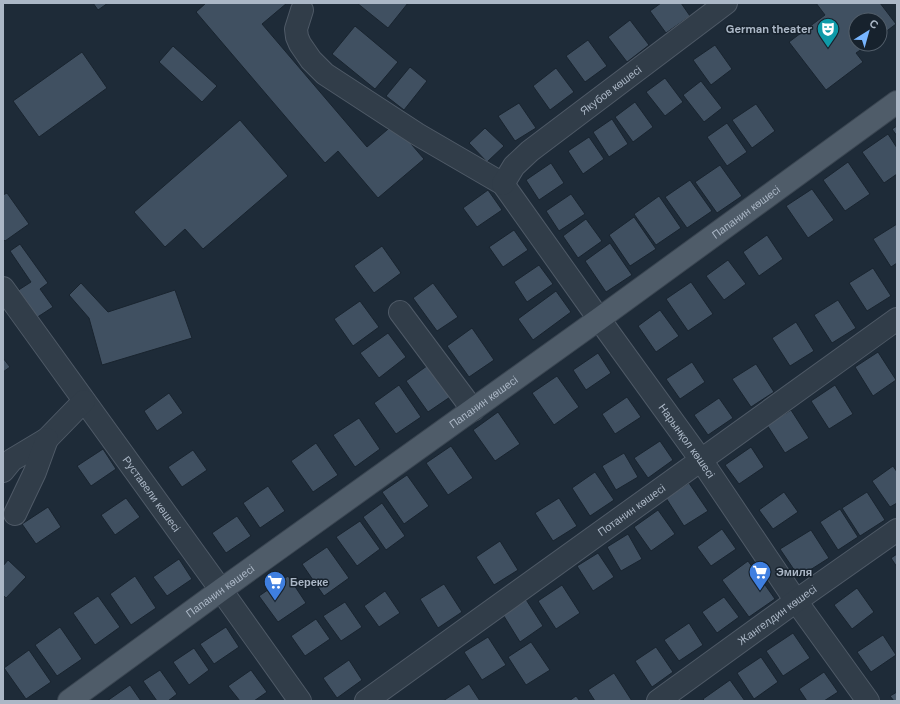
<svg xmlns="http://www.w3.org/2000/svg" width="900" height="704" font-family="'DM Sans',sans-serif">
	<rect width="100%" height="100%" fill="#1e2b38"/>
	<path fill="#405061" stroke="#19242f" d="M93,3h15l-10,7z
		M206,3h81l-25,21 105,123 27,-23 30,35 -46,39 -40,-47 -13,12 -129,-151z
		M357,3h51l-20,25z
		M661,3h20l9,13 -24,17 -16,-22z
		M816,3h64l16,21 -16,12v-16h-24v24h13l-13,9 7,9 -37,28 -37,-48 36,-27z
		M630,20l19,25 -22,17 -19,-25z
		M355,26l43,36 -23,27 -43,-35z
		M588,40l19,26 -22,16 -19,-26z
		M715,45l17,24 -21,16 -18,-25z
		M173,46l44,40 -15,16 -43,-40z
		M82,52l25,36 -68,49 -26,-36z
		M410,67l17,14 -23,29 -18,-14z
		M556,68l18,24 -24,18 -17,-24z
		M665,78l18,24 -18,14 -19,-24z
		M701,81l21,27 -18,14 -21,-27z
		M635,102l18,25 -20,15 -18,-25z
		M519,103l17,25 -21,13 -17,-25z
		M756,104l19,27 -23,17 -20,-28z
		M612,119l16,25 -19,13 -16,-25z
		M240,120l48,56 -85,73 -18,-20 -20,18 -31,-35z
		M727,123l20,29 -20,14 -20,-29z
		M897,126v10l-5,-7z
		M485,128l19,18 -17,16 -18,-19z
		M888,134l9,14v26l-13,9 -22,-31z
		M589,137l15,22 -21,15 -15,-23z
		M848,162l22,32 -25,17 -22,-31z
		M551,163l13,20 -25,17 -13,-20z
		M720,165l22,31 -25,17 -22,-31z
		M690,180l22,31 -25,17 -22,-31z
		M812,189l22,31 -26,18 -22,-32z
		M488,190l14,20 -25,17 -14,-19z
		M7,193l22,31 -24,17 -2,-2v-44z
		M571,194l14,20 -26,17 -13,-20z
		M659,196l22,32 -25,17 -22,-31z
		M634,217l22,32 -26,17 -21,-31z
		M586,219l16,22 -24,17 -15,-22z
		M897,224v39l-6,4 -18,-28z
		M514,230l14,20 -25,17 -14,-20z
		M767,235l16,24 -24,17 -16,-24z
		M610,243l22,32 -26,17 -21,-31z
		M20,244l28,39 -8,6 13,18 -17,11 -19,-27 14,-9 -21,-31z
		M382,246l19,27 -27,20 -20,-27z
		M728,260l18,24 -22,16 -18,-24z
		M539,265l14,19 -26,18 -13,-20z
		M873,268l18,28 -24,15 -18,-28z
		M691,282l22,32 -25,17 -22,-32z
		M81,283l27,29 67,-22 17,48 -90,27 -13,-47 -20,-23z
		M433,283l25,34 -21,14 -24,-33z
		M556,291l15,21 -38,28 -15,-21z
		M838,300l18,28 -24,15 -18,-28z
		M360,301l19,26 -26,19 -19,-27z
		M660,310l19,26 -23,16 -18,-26z
		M796,322l18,29 -24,15 -18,-28z
		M472,328l22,32 -25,17 -22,-31z
		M388,333l18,24 -27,21 -19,-25z
		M878,352l18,28 -23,16 -18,-29z
		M598,353l13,20 -25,17 -13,-20z
		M3,358l7,9 -7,5z
		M692,362l13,20 -25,17 -14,-20z
		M431,363l22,32 -25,17 -22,-31z
		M756,364l18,28 -23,15 -19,-28z
		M557,376l22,31 -25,18 -22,-32z
		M399,385l22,32 -25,17 -22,-31z
		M835,385l18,29 -24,15 -18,-28z
		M169,393l14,20 -26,18 -13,-20z
		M627,397l14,20 -26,17 -13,-20z
		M719,398l14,20 -25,17 -14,-20z
		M791,410l18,28 -24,15 -18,-28z
		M498,412l22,32 -25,17 -22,-31z
		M359,418l21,31 -25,18 -22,-32z
		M660,441l13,19 -25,18 -14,-20z
		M316,443l22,32 -25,17 -22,-31z
		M451,446l22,32 -25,17 -22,-32z
		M751,447l13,20 -25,17 -14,-19z
		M103,449l13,20 -25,17 -14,-20z
		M193,450l14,20 -25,17 -14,-20z
		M624,453l14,24 -22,13 -14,-24z
		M893,466l4,6v31l-7,4 -18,-26z
		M595,472l19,28 -24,16 -18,-28z
		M407,475l22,31 -25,18 -22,-32z
		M689,483l19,28 -24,15 -18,-28z
		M268,486l17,25 -25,17 -17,-25z
		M784,492l14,20 -25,17 -14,-19z
		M867,492l18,28 -25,16 -18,-28z
		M126,498l14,19 -25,18 -14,-20z
		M559,498l18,28 -24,15 -18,-28z
		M382,503l23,33 -19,14 -23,-33z
		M48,507l13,20 -25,17 -14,-20z
		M840,509l18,28 -20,13 -18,-28z
		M658,510l17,24 -24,17 -17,-24z
		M237,516l14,20 -25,17 -14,-20z
		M360,521l20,28 -23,17 -21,-29z
		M722,529l14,20 -25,17 -14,-19z
		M811,530l18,28 -30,19 -19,-28z
		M628,534l14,25 -21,12 -14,-24z
		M500,541l18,29 -24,15 -18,-28z
		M327,547l22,31 -25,18 -22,-32z
		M598,553l16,24 -21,14 -16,-25z
		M897,554v13l-6,-9z
		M179,559l13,20 -25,17 -14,-19z
		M8,560l18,17 -20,21 -3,-3v-29z
		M748,561l27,38 -26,18 -27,-37z
		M135,576l21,32 -25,17 -21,-31z
		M288,576l18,27 -28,19 -19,-26z
		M444,584l18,28 -24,16 -18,-29z
		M562,585l18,28 -24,16 -18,-28z
		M857,588l17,24 -22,17 -18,-24z
		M385,591l15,22 -21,14 -15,-21z
		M98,596l22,31 -25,18 -22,-32z
		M724,597l15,20 -22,16 -15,-21z
		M525,598l18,28 -23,16 -18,-29z
		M345,602l17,25 -21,14 -18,-25z
		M316,619l14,20 -25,17 -14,-20z
		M689,623l14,22 -24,16 -15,-21z
		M60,627l22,32 -25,17 -22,-31z
		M226,627l13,20 -25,17 -14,-20z
		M793,633l17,25 -27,18 -17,-25z
		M883,635l13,20 -25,17 -14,-20z
		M488,637l18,28 -24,15 -18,-28z
		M531,642l19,28 -24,15 -18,-28z
		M656,647l17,25 -21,15 -17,-26z
		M194,648l15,22 -20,15 -16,-23z
		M29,650l22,32 -25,17 -22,-31z
		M761,657l17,25 -24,17 -17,-26z
		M349,660l13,20 -25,18 -14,-20z
		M160,670l17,24 -9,7h-11l-14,-20z
		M251,670l16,22 -13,9h-14l-12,-15z
		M824,672l14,20 -14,9h-17l-8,-12z
		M614,673l18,28h-37l-7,-11z
		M730,680l15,21h-40l-2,-2z
		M469,684l11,17h-37z
		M130,685l11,16h-34z
		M897,692v9h-3l-4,-5z
		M576,696l4,5h-11z"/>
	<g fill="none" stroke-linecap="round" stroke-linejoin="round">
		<g stroke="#4f5a67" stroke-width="24">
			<g id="minor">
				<path id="s1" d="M302,10l-6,19 1,8 3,7 11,16 14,14 92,60 86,50 96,135 102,141 95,141 72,100"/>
				<path id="s2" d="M503,184l11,-18 16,-15 196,-148"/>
				<path id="s3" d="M3,288l218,302 79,111"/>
				<path d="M400,312l73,98"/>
				<path d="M3,471l9,-11 35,-21 37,-38"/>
				<path d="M15,514l20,-42 12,-33"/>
				<path id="s4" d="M366,701l531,-382"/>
				<path id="s5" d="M658,701l138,-100 101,-71"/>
			</g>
		</g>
		<g stroke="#3b4652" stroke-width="24">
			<g id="major">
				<path id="s6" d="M69,701l152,-111 378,-271 298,-217"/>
			</g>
		</g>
		<use href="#minor" stroke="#313d49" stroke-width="22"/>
		<use href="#major" stroke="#4f5c69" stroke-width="22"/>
	</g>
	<defs>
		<g id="theatre-pin" transform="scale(1.15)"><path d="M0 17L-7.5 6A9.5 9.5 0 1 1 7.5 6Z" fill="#0f9aa8" stroke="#17222d"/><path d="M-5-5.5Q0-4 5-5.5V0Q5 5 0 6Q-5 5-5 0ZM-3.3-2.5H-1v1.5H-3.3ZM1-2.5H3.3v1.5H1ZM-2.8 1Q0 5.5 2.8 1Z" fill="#fff"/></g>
		<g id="supermarket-pin" transform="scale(1.15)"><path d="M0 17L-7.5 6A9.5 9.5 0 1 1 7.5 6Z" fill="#3f7fe0" stroke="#17222d"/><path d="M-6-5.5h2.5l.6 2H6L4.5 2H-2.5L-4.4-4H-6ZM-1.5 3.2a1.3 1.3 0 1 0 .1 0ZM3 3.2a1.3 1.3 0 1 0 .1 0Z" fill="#fff"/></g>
	</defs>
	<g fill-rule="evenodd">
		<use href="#theatre-pin" x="828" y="29"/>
		<use href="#supermarket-pin" x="760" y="572"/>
		<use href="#supermarket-pin" x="275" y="582"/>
	</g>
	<g text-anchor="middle" stroke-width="3" stroke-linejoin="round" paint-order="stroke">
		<g font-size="11" font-weight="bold" fill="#abb7c6" stroke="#17222d" text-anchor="start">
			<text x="812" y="33" text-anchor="end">German theater</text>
			<text x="776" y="576">Эмиля</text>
			<text x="290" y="586">Береке</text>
		</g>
		<g font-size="11" fill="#abb7c6" stroke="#17222d">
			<text dy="4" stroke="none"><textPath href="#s2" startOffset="144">Якубов көшесі</textPath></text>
			<text dy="4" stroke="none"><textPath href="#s6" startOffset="835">Папанин көшесі</textPath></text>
			<text dy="4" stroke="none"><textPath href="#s6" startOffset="511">Папанин көшесі</textPath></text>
			<text dy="4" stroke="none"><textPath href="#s1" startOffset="600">Нарынқол көшесі</textPath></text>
			<text dy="4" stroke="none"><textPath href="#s3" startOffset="254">Руставели көшесі</textPath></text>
			<text dy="4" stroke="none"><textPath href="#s4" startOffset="327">Потанин көшесі</textPath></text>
			<text dy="4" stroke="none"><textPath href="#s6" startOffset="187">Папанин көшесі</textPath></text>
			<text dy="4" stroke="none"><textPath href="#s5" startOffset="147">Жангелдин көшесі</textPath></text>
		</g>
	</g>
	<rect width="900" height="704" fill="none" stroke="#abb7c6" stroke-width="8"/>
	<g transform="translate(868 32) rotate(37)"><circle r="19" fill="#17222d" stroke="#525e6a"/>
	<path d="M0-3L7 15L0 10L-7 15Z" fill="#77b5ff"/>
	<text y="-6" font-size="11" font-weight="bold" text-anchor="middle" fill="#abb7c6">С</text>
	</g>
</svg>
